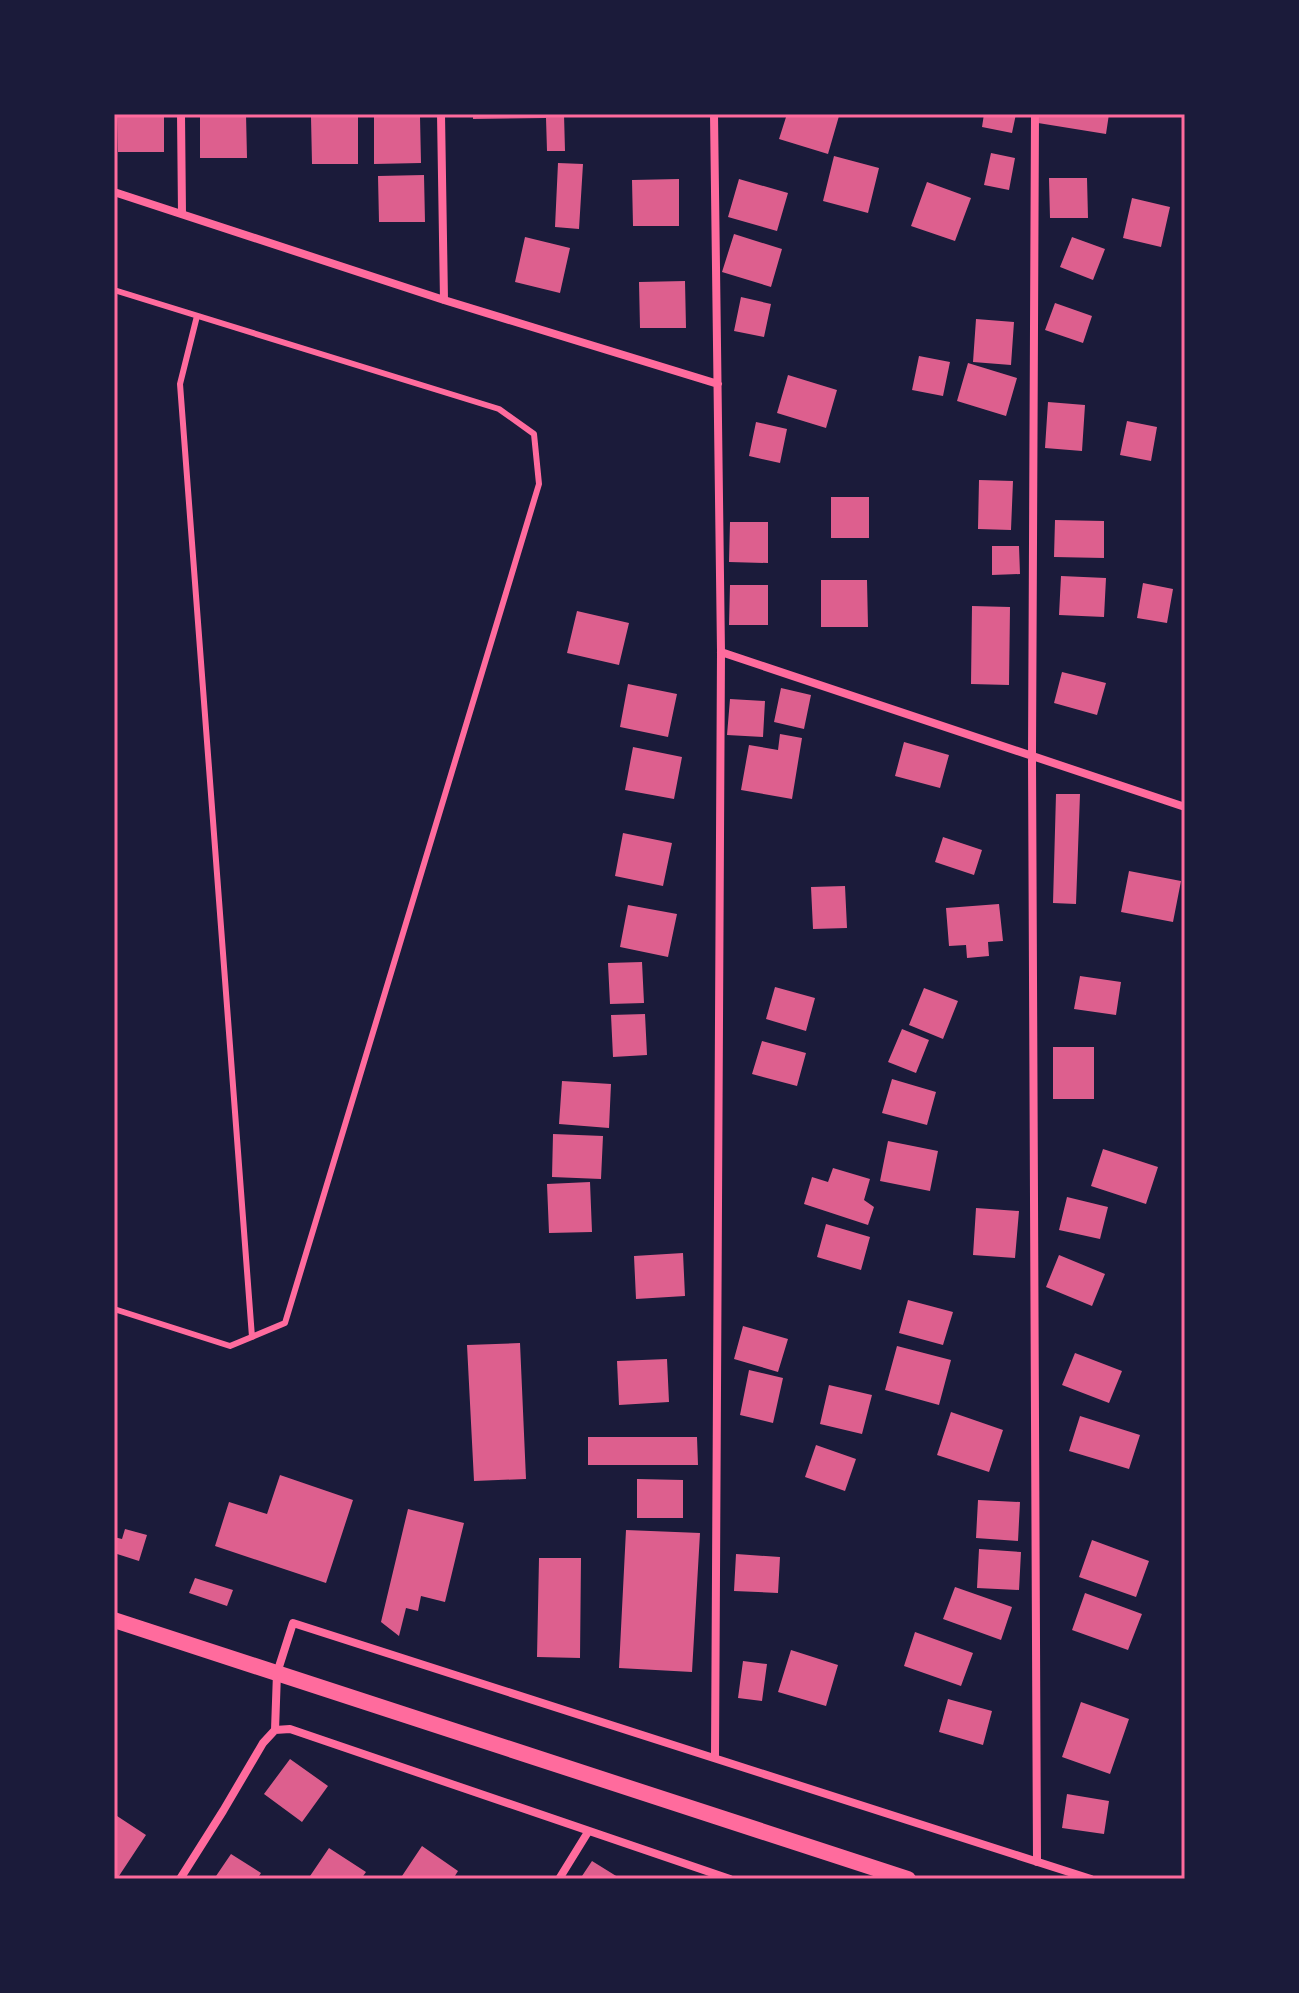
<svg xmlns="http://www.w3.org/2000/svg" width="1299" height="1993" font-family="'Golos Text',sans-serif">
	<rect width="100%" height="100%" fill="#1b1b3a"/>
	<path fill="#dd5f8e" d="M117,114h47v38h-46z
		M200,114h46l1,44h-47z
		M473,114h91l1,37h-18l-1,-33 -73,1z
		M787,114l52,2 -11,38 -49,-15z
		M984,114h32l-4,19 -30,-6z
		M1039,114h70l-3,20 -68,-11z
		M311,117h47v47h-46z
		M374,117h46l1,46 -47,1z
		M991,153l24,5 -6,32 -25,-5z
		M834,156l45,12 -11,45 -45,-12z
		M558,163l25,1 -4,65 -24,-2z
		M424,175l1,47h-46l-1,-46z
		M1049,178h38l1,40h-38z
		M679,179v47h-46l-1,-46z
		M739,179l49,14 -11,38 -49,-14z
		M927,182l44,16 -16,43 -44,-15z
		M1132,198l38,9 -9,40 -38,-9z
		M734,234l48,15 -11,38 -49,-15z
		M525,237l45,11 -10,45 -45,-11z
		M1072,237l33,12 -12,31 -33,-13z
		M685,281l1,47h-46l-1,-46z
		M741,297l30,7 -7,33 -30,-6z
		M1055,303l37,13 -9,27 -38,-13z
		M976,319l38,3 -3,43 -38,-3z
		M919,356l31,6 -7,34 -31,-6z
		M968,363l49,15 -11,38 -49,-15z
		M788,375l49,15 -11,38 -49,-15z
		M1048,402l37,3 -3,46 -37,-3z
		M1127,421l30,6 -6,34 -31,-6z
		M756,422l31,7 -7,34 -31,-7z
		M979,480l34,1 -2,49 -33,-1z
		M831,497h38v41h-38z
		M1055,520l49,1v37l-50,-1z
		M730,522h38v41l-39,-1z
		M992,546h27l1,28 -28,1z
		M1061,576l45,2 -2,39 -45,-2z
		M821,580h46l1,47h-47z
		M1143,583l30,6 -6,34 -30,-5z
		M730,585h38v40h-39z
		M972,606l38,1 -1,78 -38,-1z
		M577,611l52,12 -10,42 -52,-12z
		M1062,672l44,11 -9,32 -43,-12z
		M628,684l49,10 -9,43 -48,-10z
		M781,688l30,7 -7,34 -30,-7z
		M730,699l35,2 -2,36 -36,-2z
		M780,734l22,4 -10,61 -51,-9 8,-45 29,5z
		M904,742l45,13 -9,33 -45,-12z
		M633,747l49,10 -8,42 -49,-9z
		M1056,794h24l-4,110 -23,-1z
		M623,833l49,10 -9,43 -48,-10z
		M943,837l39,13 -8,25 -39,-13z
		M1129,871l52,10 -8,41 -52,-10z
		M845,886l2,42 -34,1 -2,-42z
		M999,904l4,37 -15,1 1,14 -22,2 -1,-13 -17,1 -3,-38z
		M628,905l49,9 -9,43 -48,-10z
		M642,962l2,41 -34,1 -2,-41z
		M1080,976l41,6 -5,33 -42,-6z
		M775,987l40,11 -9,33 -40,-12z
		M924,988l34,13 -15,38 -34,-14z
		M645,1014l2,41 -34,2 -2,-42z
		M902,1029l27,11 -13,33 -28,-11z
		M762,1041l44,12 -9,33 -45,-12z
		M1053,1047h41v52h-41z
		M892,1079l44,13 -9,33 -45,-12z
		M562,1081l49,3 -2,44 -50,-4z
		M553,1134l50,2 -2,43 -49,-2z
		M888,1141l50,10 -8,40 -50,-10z
		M1103,1149l55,18 -12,37 -55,-18z
		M833,1168l37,11 -6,21 10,7 -6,18 -64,-21 8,-27 16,5z
		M590,1182l2,50 -43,1 -2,-49z
		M1067,1197l41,10 -8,32 -41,-9z
		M976,1208l43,3 -4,47 -42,-3z
		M826,1224l44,13 -9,33 -44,-13z
		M683,1253l2,43 -49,3 -2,-43z
		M1059,1255l46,19 -13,32 -46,-19z
		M908,1300l45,12 -10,33 -44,-12z
		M743,1326l45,13 -10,33 -44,-13z
		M520,1343l6,136 -52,2 -7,-136z
		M897,1346l54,14 -12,45 -54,-15z
		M1075,1353l47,18 -13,32 -47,-18z
		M667,1359l2,43 -50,3 -2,-44z
		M749,1370l34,8 -10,45 -33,-8z
		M829,1385l43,10 -10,39 -42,-10z
		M951,1412l52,18 -14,42 -52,-17z
		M1080,1416l60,19 -11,34 -60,-18z
		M588,1437h109l1,28h-110z
		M816,1445l40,14 -11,32 -40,-14z
		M280,1475l73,25 -27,83 -111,-37 14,-44 38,12z
		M637,1479l46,1v38h-46z
		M978,1500l42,2 -2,39 -42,-3z
		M408,1509l56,14 -19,79 -24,-6 -3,15 -12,-3 -7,28 -18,-14z
		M125,1529l22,6 -8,26 -25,-8v-16l8,2z
		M626,1530l74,3 -8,139 -73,-4z
		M1092,1540l57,21 -13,36 -57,-20z
		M979,1549l42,3 -2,38 -42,-2z
		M736,1554l44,3 -2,36 -44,-2z
		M539,1558h42l-1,100 -43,-1z
		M195,1578l38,12 -6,16 -38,-13z
		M955,1587l57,20 -11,33 -58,-21z
		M1085,1593l57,21 -14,36 -56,-20z
		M915,1632l58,21 -12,33 -57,-20z
		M791,1650l47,15 -12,41 -48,-14z
		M743,1661l24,3 -5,37 -24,-3z
		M948,1699l44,12 -9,34 -44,-13z
		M1081,1702l48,17 -19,55 -48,-17z
		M290,1759l38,27 -26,36 -38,-28z
		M1067,1794l42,7 -5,33 -42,-6z
		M114,1814l32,21 -29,44h-3z
		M422,1846l36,25 -5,8h-53z
		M329,1848l37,24 -5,7h-53z
		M231,1854l30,19 -4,6h-43z
		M592,1861l29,18h-41z"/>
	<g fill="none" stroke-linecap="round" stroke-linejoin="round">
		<path stroke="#ff6b9d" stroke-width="6" d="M114,290l385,119 35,25 5,50 -254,839 -55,23 -116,-37
			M197,316l-17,68 72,953"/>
		<path stroke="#ff6b9d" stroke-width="8" d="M181,114l1,100
			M441,114l3,186
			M714,114l7,538 -6,1106
			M1035,114l-3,643 5,1105
			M114,192l330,108 274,84
			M721,652l464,155
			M275,1730l15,-1 440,150
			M180,1879l43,-68 40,-68 12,-13 2,-57 16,-50 798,256
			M559,1879l29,-47"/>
		<path stroke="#ff6b9d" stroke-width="16" d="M114,1620l794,259"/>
	</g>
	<rect width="1299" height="1993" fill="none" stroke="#1b1b3a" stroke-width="232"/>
	<rect x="116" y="116" width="1067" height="1761" fill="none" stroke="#ff6b9d" stroke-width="3"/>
</svg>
